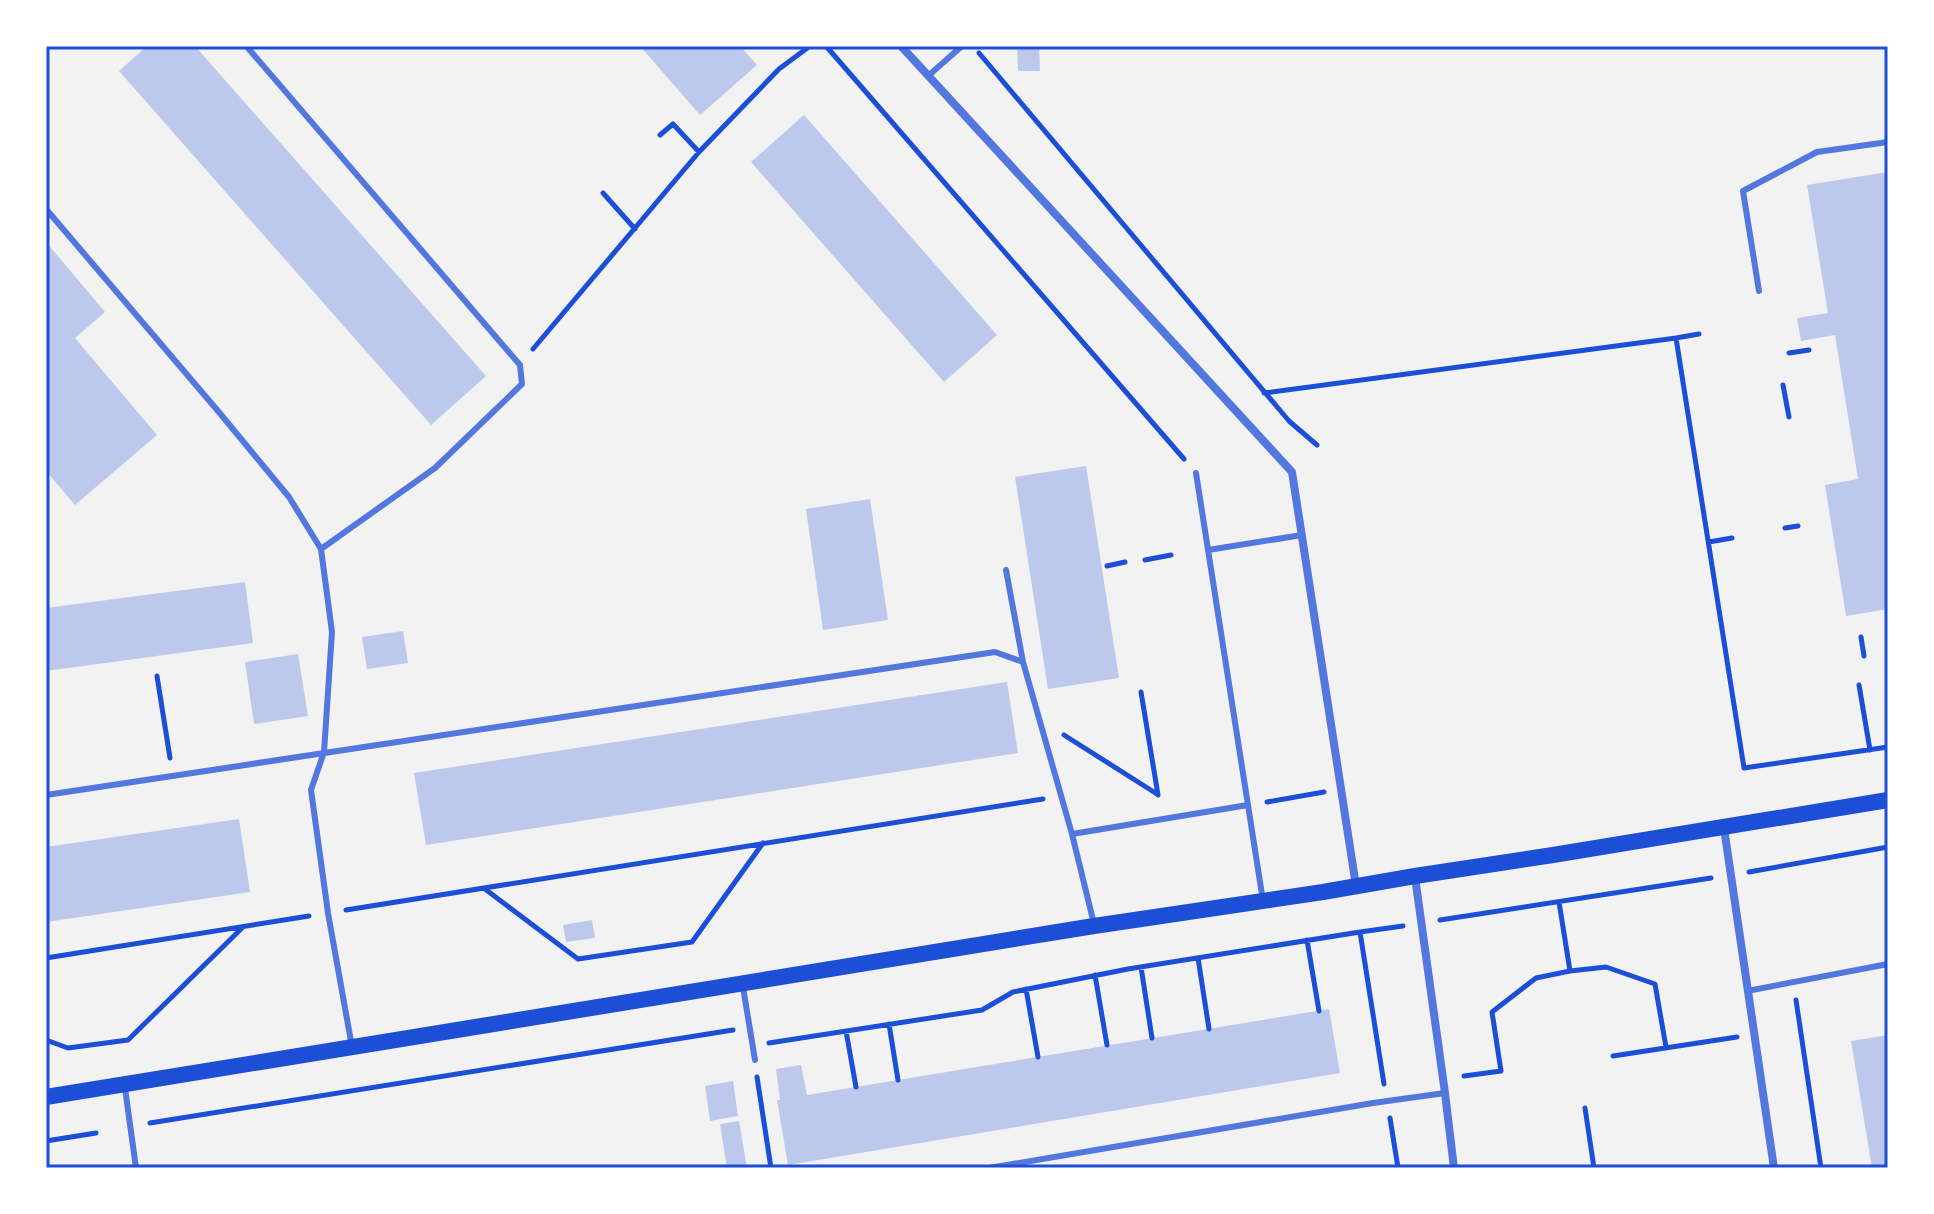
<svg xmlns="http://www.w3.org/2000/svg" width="1934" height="1214" font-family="'Sofia Sans Condensed',sans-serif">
	<rect width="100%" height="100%" fill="#f2f2f2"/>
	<path fill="#bdc9ec" d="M147,46h48l291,330 -55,49 -312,-354z
		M640,46h100l17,19 -57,50z
		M1017,46h22l1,25h-22z
		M804,115l193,220 -53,47 -193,-220z
		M1888,172v437l-42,7 -21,-131 33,-6 -23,-144 -34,6 -4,-23 31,-5 -21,-128z
		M46,242l59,70 -30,26 82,97 -82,70 -29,-34z
		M1086,466l33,212 -71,11 -33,-212z
		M870,499l18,121 -65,10 -17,-121z
		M245,582l8,61 -207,28v-63z
		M403,631l5,32 -41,6 -5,-32z
		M298,654l10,62 -54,8 -9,-62z
		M1007,682l11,71 -592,92 -12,-72z
		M239,819l11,73 -204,30v-75z
		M592,920l3,18 -29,4 -3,-17z
		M1329,1009l11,64 -552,92 -11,-65h3l-4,-31 25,-4 6,30z
		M1888,1035v133h-16l-21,-127z
		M733,1081l5,35 -28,5 -5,-35z
		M739,1121l8,47h-20l-7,-44z"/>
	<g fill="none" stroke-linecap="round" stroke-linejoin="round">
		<path stroke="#1d4ed8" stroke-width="5" d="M826,46l358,413
			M979,53l310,368 28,24
			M660,135l13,-11 26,28
			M603,193l32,36
			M1676,338l23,-4
			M533,349l166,-197 80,-83 31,-23
			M1789,353l20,-3
			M1783,385l6,32
			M1264,393l412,-55 68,430 144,-21
			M1785,528l13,-2
			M1709,542l23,-4
			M1145,560l26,-5
			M1107,566l18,-4
			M1861,637l3,19
			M157,676l13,82
			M1859,685l11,65
			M1141,692l17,103
			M1064,735l93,59
			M1267,802l57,-10
			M1749,872l139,-25
			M485,889l93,70 114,-17 71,-99
			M1559,902l11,69 36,-4 49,17 11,63
			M346,910l697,-111
			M1440,920l271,-42
			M1360,932l43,-6
			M1307,940l12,71
			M46,958l263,-42
			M1198,958l11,71
			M1141,967l11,71
			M1095,975l12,70
			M1026,989l12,68
			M1796,1000l25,168
			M889,1024l9,56
			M846,1031l10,56
			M46,1040l22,8 60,-8 114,-112
			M769,1043l213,-33 31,-18 115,-23 232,-37 24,152
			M1613,1056l124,-19
			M1464,1076l37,-5 -9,-59 44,-34 34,-7
			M757,1077l14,91
			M1585,1108l9,60
			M1390,1118l8,50
			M150,1123l583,-93
			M46,1141l50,-8"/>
		<path stroke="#5277de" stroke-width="6" d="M251,46l-3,2 272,317 2,19 -87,84 -114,81 11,83 -8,120 -13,38 17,123 24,134
			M928,76l34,-30
			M46,209l172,202 71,86 32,52
			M1759,291l-16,-100 74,-39 71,-10
			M1196,473l67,428
			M1208,550l94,-15
			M1006,570l17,92
			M46,795l949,-143 28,10 49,172 22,90
			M1072,834l176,-29
			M743,987l12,73
			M1747,991l141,-27
			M125,1088l11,80
			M989,1168l384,-65 72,-10"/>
		<path stroke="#5277de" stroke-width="8" d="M901,46l391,426 64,414
			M1724,828l50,340
			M1415,877l30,216 9,75"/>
		<path stroke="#1d4ed8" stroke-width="16" d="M46,1097l1048,-171 229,-34 92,-16 138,-21 335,-55"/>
	</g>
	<rect width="1934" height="1214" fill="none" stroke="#ffffff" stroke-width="96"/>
	<rect x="48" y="48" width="1838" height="1118" fill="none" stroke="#1d4ed8" stroke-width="3"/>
</svg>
